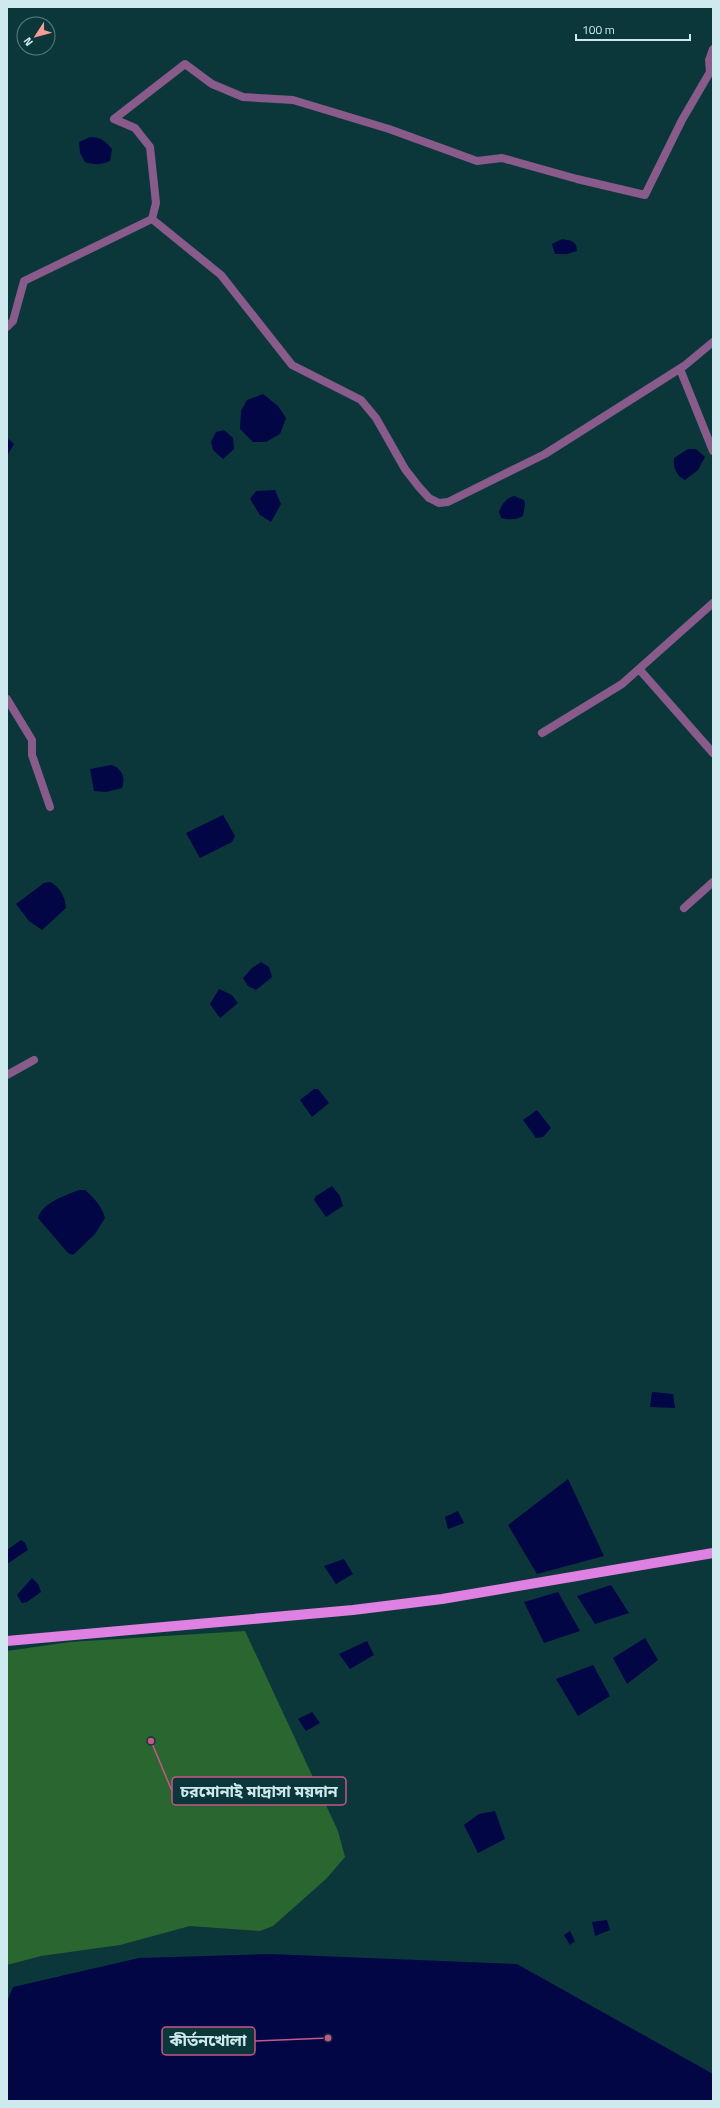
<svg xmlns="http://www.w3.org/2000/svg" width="720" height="2108" font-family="'Titillium Web','Noto Sans Bengali',sans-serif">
	<rect width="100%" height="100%" fill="#0b373b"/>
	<path fill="#2a6630" d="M245,1631l93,200 7,26 -19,22 -53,47 -13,5 -70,-5 -70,19 -79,11 -34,9v-314l63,-9z"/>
	<path fill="#020644" d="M90,137c11,0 15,4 22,12l-2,12c-10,4 -15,4 -25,1l-5,-9 -1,-11z
		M562,239c8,1 15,2 15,12l-10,3h-12l-3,-10z
		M263,394l15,12 8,12 -6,16 -14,8h-13l-13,-13 1,-18 6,-11z
		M224,430l9,8 1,11 -11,10 -10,-9 -2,-8 5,-10z
		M7,438l7,6 -7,12z
		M688,449h8l9,8 -7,13 -13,10c-9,-4 -12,-13 -11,-22z
		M275,490l6,14 -10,18 -11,-7 -10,-16 6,-8z
		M514,496l10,4 1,4 -2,12c-7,4 -13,4 -22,2l-2,-6c3,-8 6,-13 15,-16z
		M111,765c11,3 15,13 11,23l-16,4 -12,-1 -4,-22z
		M223,815l12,21 -3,6 -32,16 -14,-25z
		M50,882c9,4 16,16 16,26l-24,22 -13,-9 -13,-17 28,-21z
		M261,962l8,5 3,10 -16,13 -8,-4 -5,-8 9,-10z
		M219,989l13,6 6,8 -18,15 -10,-14z
		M314,1089h4l11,14 -17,14 -12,-17z
		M537,1110l14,18 -8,9 -7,1 -13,-18z
		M332,1186l8,10 3,10 -17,11 -12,-17 2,-4z
		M79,1190h6c9,8 17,16 20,28l-10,16 -22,21 -5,-2 -30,-35c4,-15 28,-23 41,-28z
		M652,1392l21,2 2,14 -25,-1z
		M568,1479l36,77 -67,18 -29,-49z
		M458,1511l6,12 -16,6 -3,-12z
		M21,1540l4,3 3,7 -21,14v-14z
		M344,1559l9,15 -17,10 -12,-18z
		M32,1578l6,6 3,8 -14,10 -5,1 -5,-8z
		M611,1585l18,28 -34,11 -18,-28z
		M558,1592l22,39 -36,12 -20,-41z
		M645,1638l13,22 -31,24 -14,-26z
		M367,1641l7,14 -24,14 -11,-15z
		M593,1665l17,31 -32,20 -22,-37z
		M312,1712l8,11 -14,8 -8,-12z
		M495,1811l10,28 -27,14 -14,-28 15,-11z
		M607,1920l3,10 -15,6 -3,-14z
		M570,1931l5,10 -5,4 -6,-10z
		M270,1954l247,10 196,110v27h-706v-99l6,-15 126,-29z"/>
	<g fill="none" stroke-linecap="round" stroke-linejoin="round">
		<path stroke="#885b8a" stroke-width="8" d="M152,219l4,-16 -6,-56 -15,-19 -21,-9 71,-55 27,20 31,13 50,3 96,29 88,32 25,-3 75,21 68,16 37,-75 28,-48 -1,-12 4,-11
			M7,327l6,-6 11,-40 128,-62 69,56 71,90 69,35 15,18 29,51 14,18 10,11 10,5 9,-1 97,-48 139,-88 29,-24
			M680,369l33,82
			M639,669l74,84
			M7,699l25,41v15l18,52
			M542,733l80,-49 91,-81
			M684,908l29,-26
			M7,1075l27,-15"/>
		<path stroke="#df80e3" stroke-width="10" d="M7,1641l346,-31 89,-11 271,-46"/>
	</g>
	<path fill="none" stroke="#c65787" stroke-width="1.5" d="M151 1741L172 1791M328 2038L255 2041"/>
	<g fill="#c65787" stroke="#0b373b" stroke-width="1.5">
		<circle cx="151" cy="1741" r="4"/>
		<circle cx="328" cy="2038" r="4"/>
	</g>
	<g fill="#0b373b" stroke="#c65787" stroke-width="1.5">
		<rect x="172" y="1777" width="174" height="28" rx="4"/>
		<rect x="162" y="2027" width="93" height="28" rx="4"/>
	</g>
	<g font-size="16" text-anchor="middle" font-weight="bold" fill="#cfeaee">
		<text x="259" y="1797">চরমোনাই মাদ্রাসা ময়দান</text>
		<text x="208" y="2046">কীর্তনখোলা</text>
	</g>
	<rect width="720" height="2108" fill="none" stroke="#cfeaee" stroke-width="16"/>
	<g transform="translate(36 36) rotate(234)"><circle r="19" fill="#0b373b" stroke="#597f83"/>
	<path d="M0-3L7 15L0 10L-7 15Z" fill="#f59c94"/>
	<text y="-6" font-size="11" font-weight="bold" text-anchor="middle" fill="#cfeaee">N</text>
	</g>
	<path d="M576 34v6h114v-6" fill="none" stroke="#cfeaee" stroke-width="2"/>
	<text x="582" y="34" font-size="12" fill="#cfeaee" stroke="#0b373b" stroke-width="3" paint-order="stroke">100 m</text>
</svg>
